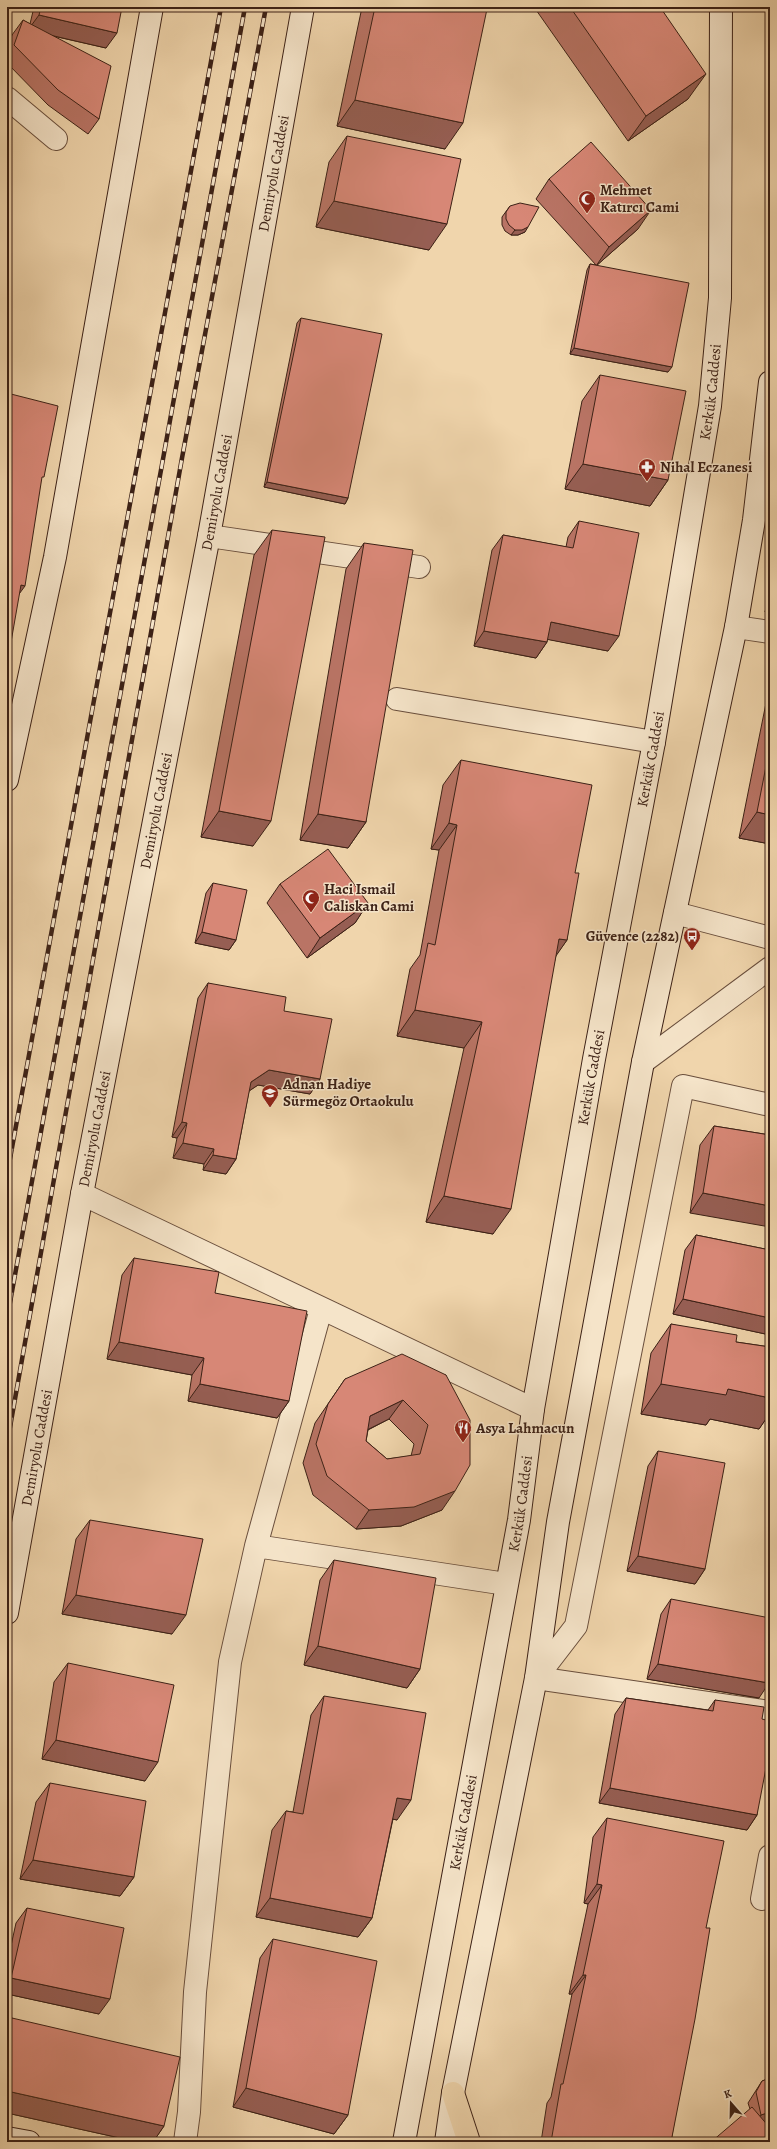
<svg xmlns="http://www.w3.org/2000/svg" width="777" height="2149" font-family="Alegreya,serif">
	<rect width="100%" height="100%" fill="#f0d5ac"/>
	<filter id="stains"><feTurbulence type="fractalNoise" baseFrequency=".005" numOctaves="4"/><feColorMatrix values="0 0 0 0 .2 0 0 0 0 .09 0 0 0 0 .02 0 0 0 .5 -.17"/></filter>
	<radialGradient id="worn" r=".72"><stop offset=".6" stop-color="#630" stop-opacity="0"/><stop offset="1" stop-color="#630" stop-opacity=".3"/></radialGradient>
	<g fill="none" stroke-linecap="round" stroke-linejoin="round">
		<g stroke="#694e3c" stroke-width="24">
			<path id="street" d="M7,98l49,41
				M209,536l210,31
				M736,627l34,5
				M397,699l257,43
				M675,913l95,25
				M643,1062l127,-94
				M770,1105l-87,-19 -107,540 -40,52 234,34
				M82,1194l451,215
				M256,1546l250,38
				M762,1899l8,-43
				M185,2142l4,-30 6,-120 35,-330 26,-116 65,-237"/>
		</g>
		<g stroke="#3c2116" stroke-width="24">
			<g id="secondary">
				<path d="M7,780l48,-223 97,-550"/>
				<path id="s1" d="M7,1613l75,-419 127,-658 94,-529"/>
				<path d="M7,2138l22,4"/>
				<path id="s2" d="M404,2142l115,-622 14,-111 61,-350 60,-317 56,-336 10,-108 1,-291"/>
				<path d="M446,2142l7,-49 83,-415 22,-156 85,-460 93,-435 18,-107 16,-138"/>
			</g>
		</g>
		<g stroke="#3c2116" stroke-width="24">
			<path id="primary" d="M453,2093l16,49"/>
		</g>
		<use href="#street" stroke="#f5e4c9" stroke-width="22"/>
		<use href="#secondary" stroke="#f5e4c9" stroke-width="22"/>
		<use href="#primary" stroke="#f0d5ac" stroke-width="22"/>
		<g stroke="#3c2116" stroke-width="4.5">
			<path id="rail" d="M7,1175l214,-1168
				M7,1319l238,-1312
				M7,1444l175,-986 84,-451"/>
		</g>
		<use href="#rail" stroke="#f5e4c9" stroke-width="3" stroke-dasharray="9" stroke-linecap="butt"/>
	</g>
	<path fill="#b97465" stroke="#3c2116" fill-rule="evenodd" d="M34,7h88l-16,41 -53,-12 46,83 -11,15 -40,-29 -41,-42v-12l5,-16 11,-15 7,4z
		M365,7h113l-33,142 -108,-23 24,-114z
		M534,7h126l28,92 -60,42z
		M347,136l82,114 -113,-23 13,-65z
		M549,179l89,50 -42,37 72,106 -98,-18 17,-84 3,-6 6,1 -60,-66z
		M510,206l15,26 -7,3h-7l-6,-4 -3,-6v-8z
		M301,318l47,180 -3,6 -81,-17 33,-164z
		M600,375l68,105 -18,26 -85,-17 17,-88z
		M579,521l29,130 -61,-12v3l-11,16 -62,-12 18,-96 11,-15 63,12 2,-10z
		M272,530l-19,316 -52,-9 53,-282z
		M364,543l2,279 -18,26 -48,-8 46,-271z
		M770,590v24l-5,-2z
		M770,683v161l-31,-6z
		M461,760l114,113 -8,67 -11,15 -63,279 -67,-12 38,-174 -67,-12 13,-67 10,-14 19,-105 -8,-1 12,-64z
		M213,883l23,57 -7,10 -34,-7 11,-50z
		M280,884l88,19 -13,20 -48,35 -40,-55z
		M208,983l76,28 36,68 -10,15 -52,-9 -9,6 -13,68 -10,15 -23,-4 1,-6 -31,-6 4,-20 -5,-1 26,-139z
		M714,1126l56,9 -80,78 10,-68z
		M696,1235l74,15v85l-97,-21 12,-64z
		M134,1258l81,35 74,108 -12,17 -89,-17 4,-26 -85,-16 15,-84z
		M671,1324l65,18 34,5v66l-11,16 -49,-10 -4,6 -65,-11 10,-61z
		M446,1375l-4,135 -41,16 -45,3 -43,-34 -10,-32 12,-40 30,-44zM389,1419l25,25 -3,12 -24,3 -21,-18 2,-11z
		M658,1451l47,118 -10,15 -68,-13 21,-105z
		M90,1520l82,114 -110,-20 14,-75z
		M334,1560l86,109 -13,19 -103,-23 16,-85z
		M671,1599l88,99 -112,-19 14,-65z
		M68,1663l77,118 -103,-22 12,-77z
		M324,1696l73,124 -4,-1 -21,99 -14,19 -102,-20 16,-87 14,-19 7,1 18,-97z
		M626,1698l82,12 7,-10 47,19 -5,96 -10,15 -148,-27 16,-89z
		M50,1783l84,94 -14,19 -100,-17 16,-77z
		M607,1818l99,110 -35,214h-130l6,-39 4,-6 21,-103h-3l19,-90 -4,-1 9,-66z
		M27,1908l72,106 -92,-20v-30l9,-41z
		M273,1939l75,176 -14,19 -101,-27 27,-149z
		M12,2018l152,108 -11,16h-15l-131,-29v-88z
		M770,2078v43l-5,1 -15,-13 -2,-6 14,-22z"/>
	<path fill="#965e53" stroke="#3c2116" d="M39,15l78,18 -11,15 -78,-18z
		M706,74l-18,25 -60,42 18,-25z
		M355,100l108,23 -18,26 -108,-23z
		M334,201l113,23 -18,26 -113,-23z
		M651,210l-13,19 -42,37 13,-19z
		M528,227l-3,5 -7,3h-7l4,-5z
		M574,348l98,19 -4,5 -98,-18z
		M583,464l85,16 -18,26 -85,-17z
		M267,482l81,16 -3,6 -81,-17z
		M21,585l4,1 -11,15z
		M770,605v9l-5,-2z
		M551,622l68,14 -11,15 -68,-13z
		M484,631l63,11 -11,16 -62,-12z
		M219,811l52,10 -18,25 -52,-9z
		M757,812l13,3v29l-31,-6z
		M318,814l48,8 -18,26 -48,-8z
		M449,823l8,2 -18,25 -8,-1z
		M368,903l-13,20 -48,35 13,-20z
		M202,932l34,8 -7,10 -34,-7z
		M559,939l8,1 -18,26z
		M415,1010l67,12 -18,26 -67,-12z
		M269,1070l51,9 -10,15 -52,-9 -18,12 11,-15z
		M182,1122l5,1 -10,15 -5,-1z
		M183,1143l31,6 -10,15 -31,-6z
		M213,1155l23,4 -10,15 -23,-4z
		M703,1193l67,13v21l-80,-14z
		M444,1196l67,13 -18,25 -67,-12z
		M683,1299l87,19v17l-97,-21z
		M119,1342l85,16 -12,17 -85,-16z
		M200,1384l89,17 -12,17 -89,-17z
		M661,1384l67,5 42,9v15l-11,16 -49,-10 -4,6 -65,-11z
		M403,1400l-14,19 -32,16 13,-19z
		M455,1491l-13,19 -41,16 -45,3 13,-19z
		M638,1556l67,13 -10,15 -68,-13z
		M76,1595l110,20 -14,19 -110,-20z
		M318,1646l102,23 -13,19 -103,-23z
		M658,1664l111,19 -10,15 -112,-19z
		M56,1740l102,22 -13,19 -103,-22z
		M610,1788l147,27 -10,15 -148,-27z
		M397,1798l14,2 -14,20 -13,-3z
		M33,1860l101,17 -14,19 -100,-17z
		M597,1884l5,1 -14,19 -4,-1z
		M270,1898l102,20 -14,19 -102,-20z
		M583,1975h3l-14,19h-3z
		M11,1978l99,21 -11,15 -92,-20v-10z
		M246,2088l102,27 -14,19 -101,-27z
		M7,2091l157,35 -11,16h-15l-131,-29z
		M770,2112v9l-17,5 8,-11z"/>
	<path fill="#d78776" stroke="#3c2116" fill-rule="evenodd" d="M41,7h81l-5,26 -78,-18z
		M375,7h103l9,2 -24,114 -108,-23z
		M570,7h90l46,67 -60,42z
		M23,20l88,46 -12,53 -41,-29 -44,-45z
		M347,136l114,23 -14,65 -113,-23z
		M591,142l60,68 -42,37 -60,-68z
		M520,203l19,4 -11,20 -6,3h-7l-6,-5 -3,-6v-7l4,-6z
		M590,264l99,19 -17,84 -98,-19z
		M301,318l81,16 -34,164 -81,-16z
		M600,375l86,16 -18,89 -85,-16z
		M7,393l51,13 -14,71h-2l-17,109 -4,-1 -14,80z
		M579,521l60,12 -20,103 -68,-14 -4,20 -63,-11 19,-96 70,13z
		M272,530l53,7 -54,284 -52,-10z
		M364,543l49,7 -47,272 -48,-8z
		M770,746v69l-13,-3z
		M461,760l131,25 -17,88h4l-12,67 -8,-1 -48,270 -67,-13 38,-174 -67,-12 13,-67 7,2 22,-120 -8,-2z
		M328,849l40,54 -48,35 -40,-54z
		M213,883l34,7 -11,50 -34,-8z
		M208,983l78,14 -2,14 48,8 -12,60 -51,-9 -18,12 -15,77 -23,-4 1,-6 -31,-6 4,-20 -5,-1z
		M714,1126l56,9v71l-67,-13z
		M696,1235l74,15v68l-87,-19z
		M134,1258l85,14 -4,21 92,18 -18,90 -89,-17 4,-26 -85,-16z
		M671,1324l66,11 -1,7 34,5v51l-42,-9 -2,6 -65,-11z
		M402,1354l44,21 24,45v45l-15,26 -41,16 -45,3 -42,-34 -11,-32 12,-40 17,-25zM403,1400l25,25 -8,29 -33,5 -21,-18 4,-25z
		M658,1451l67,12 -20,106 -67,-13z
		M90,1520l113,19 -17,76 -110,-20z
		M334,1560l102,18 -16,91 -102,-23z
		M671,1599l99,19v61l-1,4 -111,-19z
		M68,1663l106,22 -16,77 -102,-22z
		M324,1696l102,17 -15,87 -14,-2 -25,120 -102,-20 16,-87 17,3z
		M626,1698l87,13 2,-11 49,7 -2,12 8,2v26l-13,68 -147,-27z
		M50,1783l96,18 -12,76 -101,-17z
		M607,1818l117,23 -18,87h4l-15,91 -24,123h-120l10,-58h2l23,-109h-3l19,-90 -5,-1z
		M27,1908l97,20 -14,71 -99,-21z
		M273,1939l104,22 -29,154 -102,-27z
		M12,2018l168,39 -16,69 -157,-35v-54z
		M770,2078v34l-9,3 -5,-23 6,-11z
		M752,2107l18,21v14h-59z"/>
	<defs>
		<g id="mosque-pin" transform="scale(0.9)"><path d="M0 17L-7.5 6A9.5 9.5 0 1 1 7.5 6Z" fill="#8f2418" stroke="#f5e4c9"/><path d="M3.5-4.9A6 6 0 1 0 3.5 4.9A5 5 0 1 1 3.5-4.9Z" fill="#fff"/></g>
		<g id="pharmacy-pin" transform="scale(0.9)"><path d="M0 17L-7.5 6A9.5 9.5 0 1 1 7.5 6Z" fill="#8f2418" stroke="#f5e4c9"/><path d="M-2-6h4v4h4v4h-4v4h-4v-4h-4v-4h4Z" fill="#fff"/></g>
		<g id="bus-pin" transform="scale(0.9)"><path d="M0 17L-7.5 6A9.5 9.5 0 1 1 7.5 6Z" fill="#8f2418" stroke="#f5e4c9"/><path d="M-5-6H5V4H4V6H2V4H-2V6H-4V4H-5ZM-3.5-4V0h7V-4ZM-3.5 1.2v1.5H-2V1.2ZM2 1.2v1.5H3.5V1.2Z" fill="#fff"/></g>
		<g id="school-pin" transform="scale(0.9)"><path d="M0 17L-7.5 6A9.5 9.5 0 1 1 7.5 6Z" fill="#8f2418" stroke="#f5e4c9"/><path d="M0-5L7-2L0 1L-7-2ZM-4 1L0 2.5L4 1V4Q0 6-4 4Z" fill="#fff"/></g>
		<g id="restaurant-pin" transform="scale(0.9)"><path d="M0 17L-7.5 6A9.5 9.5 0 1 1 7.5 6Z" fill="#8f2418" stroke="#f5e4c9"/><path d="M-5-6h1v4h1v-4h1v4h1v-4h1v5L-1.5 .5V6h-2V.5L-5-1ZM5-6V6H3V1.5H1.5Q1.5-4 5-6Z" fill="#fff"/></g>
	</defs>
	<g fill-rule="evenodd">
		<use href="#mosque-pin" x="587" y="199"/>
		<use href="#pharmacy-pin" x="647" y="467"/>
		<use href="#mosque-pin" x="311" y="898"/>
		<use href="#bus-pin" x="692" y="936"/>
		<use href="#school-pin" x="270" y="1093"/>
		<use href="#restaurant-pin" x="463" y="1428"/>
	</g>
	<g text-anchor="middle" stroke-width="3" stroke-linejoin="round" paint-order="stroke">
		<g font-size="15" fill="#3c2116" stroke="#f5e4c9">
			<text dy="5" stroke="none"><textPath href="#s1" startOffset="1464">Demiryolu Caddesi</textPath></text>
			<text dy="5" stroke="none"><textPath href="#s2" startOffset="1777">Kerkük Caddesi</textPath></text>
			<text dy="5" stroke="none"><textPath href="#s1" startOffset="1140">Demiryolu Caddesi</textPath></text>
			<text dy="5" stroke="none"><textPath href="#s2" startOffset="1405">Kerkük Caddesi</textPath></text>
			<text dy="5" stroke="none"><textPath href="#s1" startOffset="816">Demiryolu Caddesi</textPath></text>
			<text dy="5" stroke="none"><textPath href="#s2" startOffset="1081">Kerkük Caddesi</textPath></text>
			<text dy="5" stroke="none"><textPath href="#s1" startOffset="492">Demiryolu Caddesi</textPath></text>
			<text dy="5" stroke="none"><textPath href="#s1" startOffset="168">Demiryolu Caddesi</textPath></text>
			<text dy="5" stroke="none"><textPath href="#s2" startOffset="649">Kerkük Caddesi</textPath></text>
			<text dy="5" stroke="none"><textPath href="#s2" startOffset="325">Kerkük Caddesi</textPath></text>
		</g>
		<g font-size="15" font-weight="bold" fill="#3c2116" stroke="#f5e4c9" text-anchor="start">
			<text x="600" y="195">Mehmet<tspan x="600" dy="17">Katırcı Cami</tspan></text>
			<text x="660" y="472">Nihal Eczanesi</text>
			<text x="324" y="894">Haci Ismail<tspan x="324" dy="17">Caliskan Cami</tspan></text>
			<text x="679" y="941" text-anchor="end">Güvence (2282)</text>
			<text x="283" y="1089">Adnan Hadiye<tspan x="283" dy="17">Sürmegöz Ortaokulu</tspan></text>
			<text x="476" y="1433">Asya Lahmacun</text>
		</g>
	</g>
	<rect width="777" height="2149" fill="none" stroke="#f0d5ac" stroke-width="24"/>
	<rect x="8" y="8" width="761" height="2133" fill="none" stroke="#3c2116" stroke-width="2"/>
	<rect x="12" y="12" width="753" height="2125" fill="none" stroke="#3c2116"/>
	<g transform="translate(731 2103) rotate(340)" stroke="#f5e4c9" stroke-width="3" paint-order="stroke">
	<path d="M0-3L7 15L0 10L-7 15Z" fill="#3c2116"/>
	<text y="-6" font-size="11" font-weight="bold" text-anchor="middle" fill="#3c2116">K</text>
	</g>
	<rect width="100%" height="100%" filter="url(#stains)"/>
	<rect width="100%" height="100%" fill="url(#worn)"/>
</svg>
